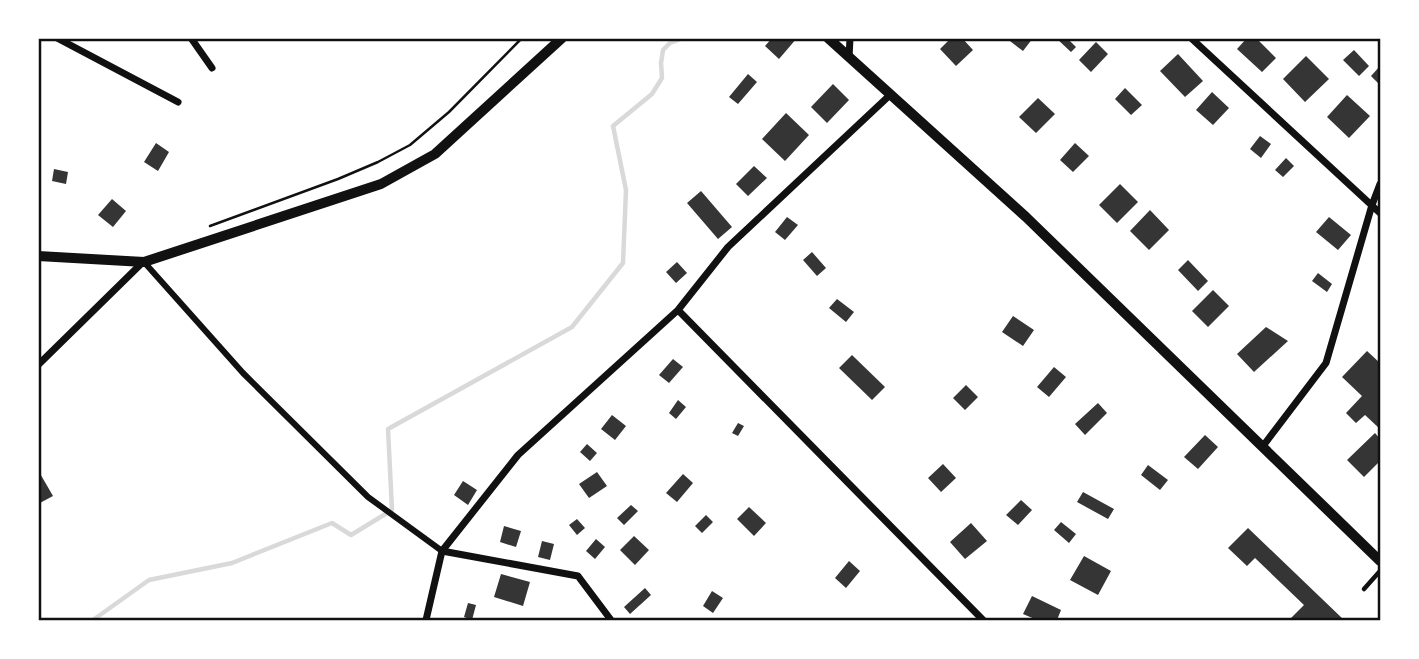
<svg xmlns="http://www.w3.org/2000/svg" width="1419" height="659" font-family="Raleway,sans-serif">
	<rect width="100%" height="100%" fill="#fff"/>
	<g fill="none" stroke-linecap="round" stroke-linejoin="round">
		<path stroke="#d9d9d9" stroke-width="4.5" d="M93,620l56,-40 83,-17 100,-40 19,12 41,-25 -4,-81 184,-102 51,-64 3,-73 -13,-64 39,-32 10,-16 -1,-15 2,-13 7,-7 13,-5"/>
	</g>
	<path fill="#353535" d="M772,38h25l-18,21 -14,-13z
		M951,38h11l11,12 -17,16 -16,-17z
		M1006,38h27l-10,13z
		M1056,38h11l9,9 -5,5z
		M1247,38h9l20,20 -14,14 -25,-23z
		M1096,42l12,12 -17,18 -12,-12z
		M1354,50l15,16 -10,10 -16,-16z
		M1178,54l25,27 -18,16 -25,-26z
		M1306,56l23,23 -24,23 -22,-23z
		M1380,66v19l-9,-9z
		M748,74l9,8 -19,22 -9,-7z
		M833,84l16,16 -22,23 -16,-16z
		M1125,88l17,17 -11,10 -16,-16z
		M1212,92l17,16 -16,17 -17,-15z
		M1347,95l23,21 -21,22 -22,-21z
		M1038,98l17,16 -19,19 -17,-16z
		M786,113l23,22 -24,26 -23,-22z
		M1260,136l11,8 -10,14 -11,-9z
		M156,143l13,9 -11,19 -14,-9z
		M1075,143l14,13 -16,16 -13,-12z
		M1286,158l8,8 -11,11 -8,-7z
		M754,166l13,12 -19,18 -12,-12z
		M54,169l14,3 -2,12 -14,-3z
		M1120,184l18,18 -21,21 -18,-18z
		M701,191l31,36 -14,12 -31,-36z
		M112,199l14,12 -13,16 -15,-12z
		M1150,210l19,20 -20,20 -19,-19z
		M787,217l11,8 -13,15 -10,-8z
		M1329,217l22,18 -13,15 -22,-18z
		M812,252l14,16 -9,8 -14,-16z
		M1188,260l20,21 -10,10 -20,-21z
		M677,262l10,11 -11,10 -10,-11z
		M1318,273l14,11 -5,8 -15,-11z
		M1213,290l16,16 -21,21 -16,-16z
		M837,299l17,13 -8,10 -17,-14z
		M1013,316l21,14 -11,16 -21,-14z
		M1266,327l22,14 -34,31 -17,-18z
		M1367,351l13,12v66l-15,-14 -9,8 -10,-10 16,-17 -20,-19z
		M852,355l33,32 -13,13 -33,-32z
		M673,359l10,8 -14,16 -10,-8z
		M1054,367l12,10 -17,20 -12,-10z
		M966,385l12,12 -13,13 -12,-12z
		M678,400l8,7 -10,12 -7,-6z
		M1098,403l9,10 -22,22 -10,-11z
		M612,415l14,11 -11,14 -14,-11z
		M738,423l6,3 -6,10 -6,-3z
		M1375,433l5,6v22l-16,16 -17,-17z
		M1205,435l13,12 -20,22 -14,-12z
		M587,444l10,9 -7,8 -10,-9z
		M943,464l13,14 -15,14 -13,-14z
		M1148,465l20,15 -8,10 -19,-15z
		M38,470l15,26 -15,8z
		M597,472l10,14 -18,12 -10,-14z
		M683,474l10,9 -16,19 -11,-9z
		M463,481l14,9 -9,15 -14,-10z
		M1083,492l31,17 -6,10 -31,-17z
		M1021,500l11,10 -14,15 -12,-10z
		M631,505l7,6 -14,14 -7,-7z
		M749,507l17,16 -12,13 -17,-17z
		M706,515l7,7 -11,11 -7,-7z
		M577,519l8,9 -8,7 -8,-10z
		M1061,522l15,12 -7,9 -15,-13z
		M971,523l16,18 -22,18 -15,-17z
		M504,526l17,5 -5,16 -16,-5z
		M1248,528l96,92h-55l15,-15 -49,-47 -8,8 -19,-18z
		M634,536l15,14 -14,15 -15,-15z
		M596,539l9,8 -10,12 -9,-8z
		M542,541l12,3 -4,16 -12,-3z
		M1084,556l27,15 -13,24 -28,-15z
		M849,561l11,10 -14,17 -11,-10z
		M501,574l29,8 -7,24 -29,-9z
		M645,588l6,7 -21,19 -6,-7z
		M712,591l11,7 -10,15 -10,-7z
		M1032,596l29,14 -4,10h-20l-14,-6z
		M468,603l8,2 -4,15 -8,-3z"/>
	<g fill="none" stroke-linecap="round" stroke-linejoin="round">
		<path stroke="#111" stroke-width="2.5" d="M210,226l128,-47 40,-17 32,-17 39,-33 73,-74"/>
		<path stroke="#111" stroke-width="4.5" d="M1364,589l16,-18"/>
		<path stroke="#111" stroke-width="6" d="M144,262l99,111 125,124 74,54"/>
		<path stroke="#111" stroke-width="7" d="M57,38l121,64
			M191,38l21,30
			M1191,38l189,175
			M849,58l1,-20
			M678,310l305,310
			M38,365l105,-103
			M1263,446l63,-83 46,-158 8,-21
			M442,551l136,25 33,44
			M426,620l16,-69 76,-96 160,-145 50,-63 163,-153"/>
		<path stroke="#111" stroke-width="10" d="M828,38l198,179 354,344
			M38,256l106,6 237,-78 54,-30 127,-116"/>
	</g>
	<rect width="1419" height="659" fill="none" stroke="#ffffff" stroke-width="80"/>
	<rect x="40" y="40" width="1339" height="579" fill="none" stroke="#111" stroke-width="2.5"/>
</svg>
